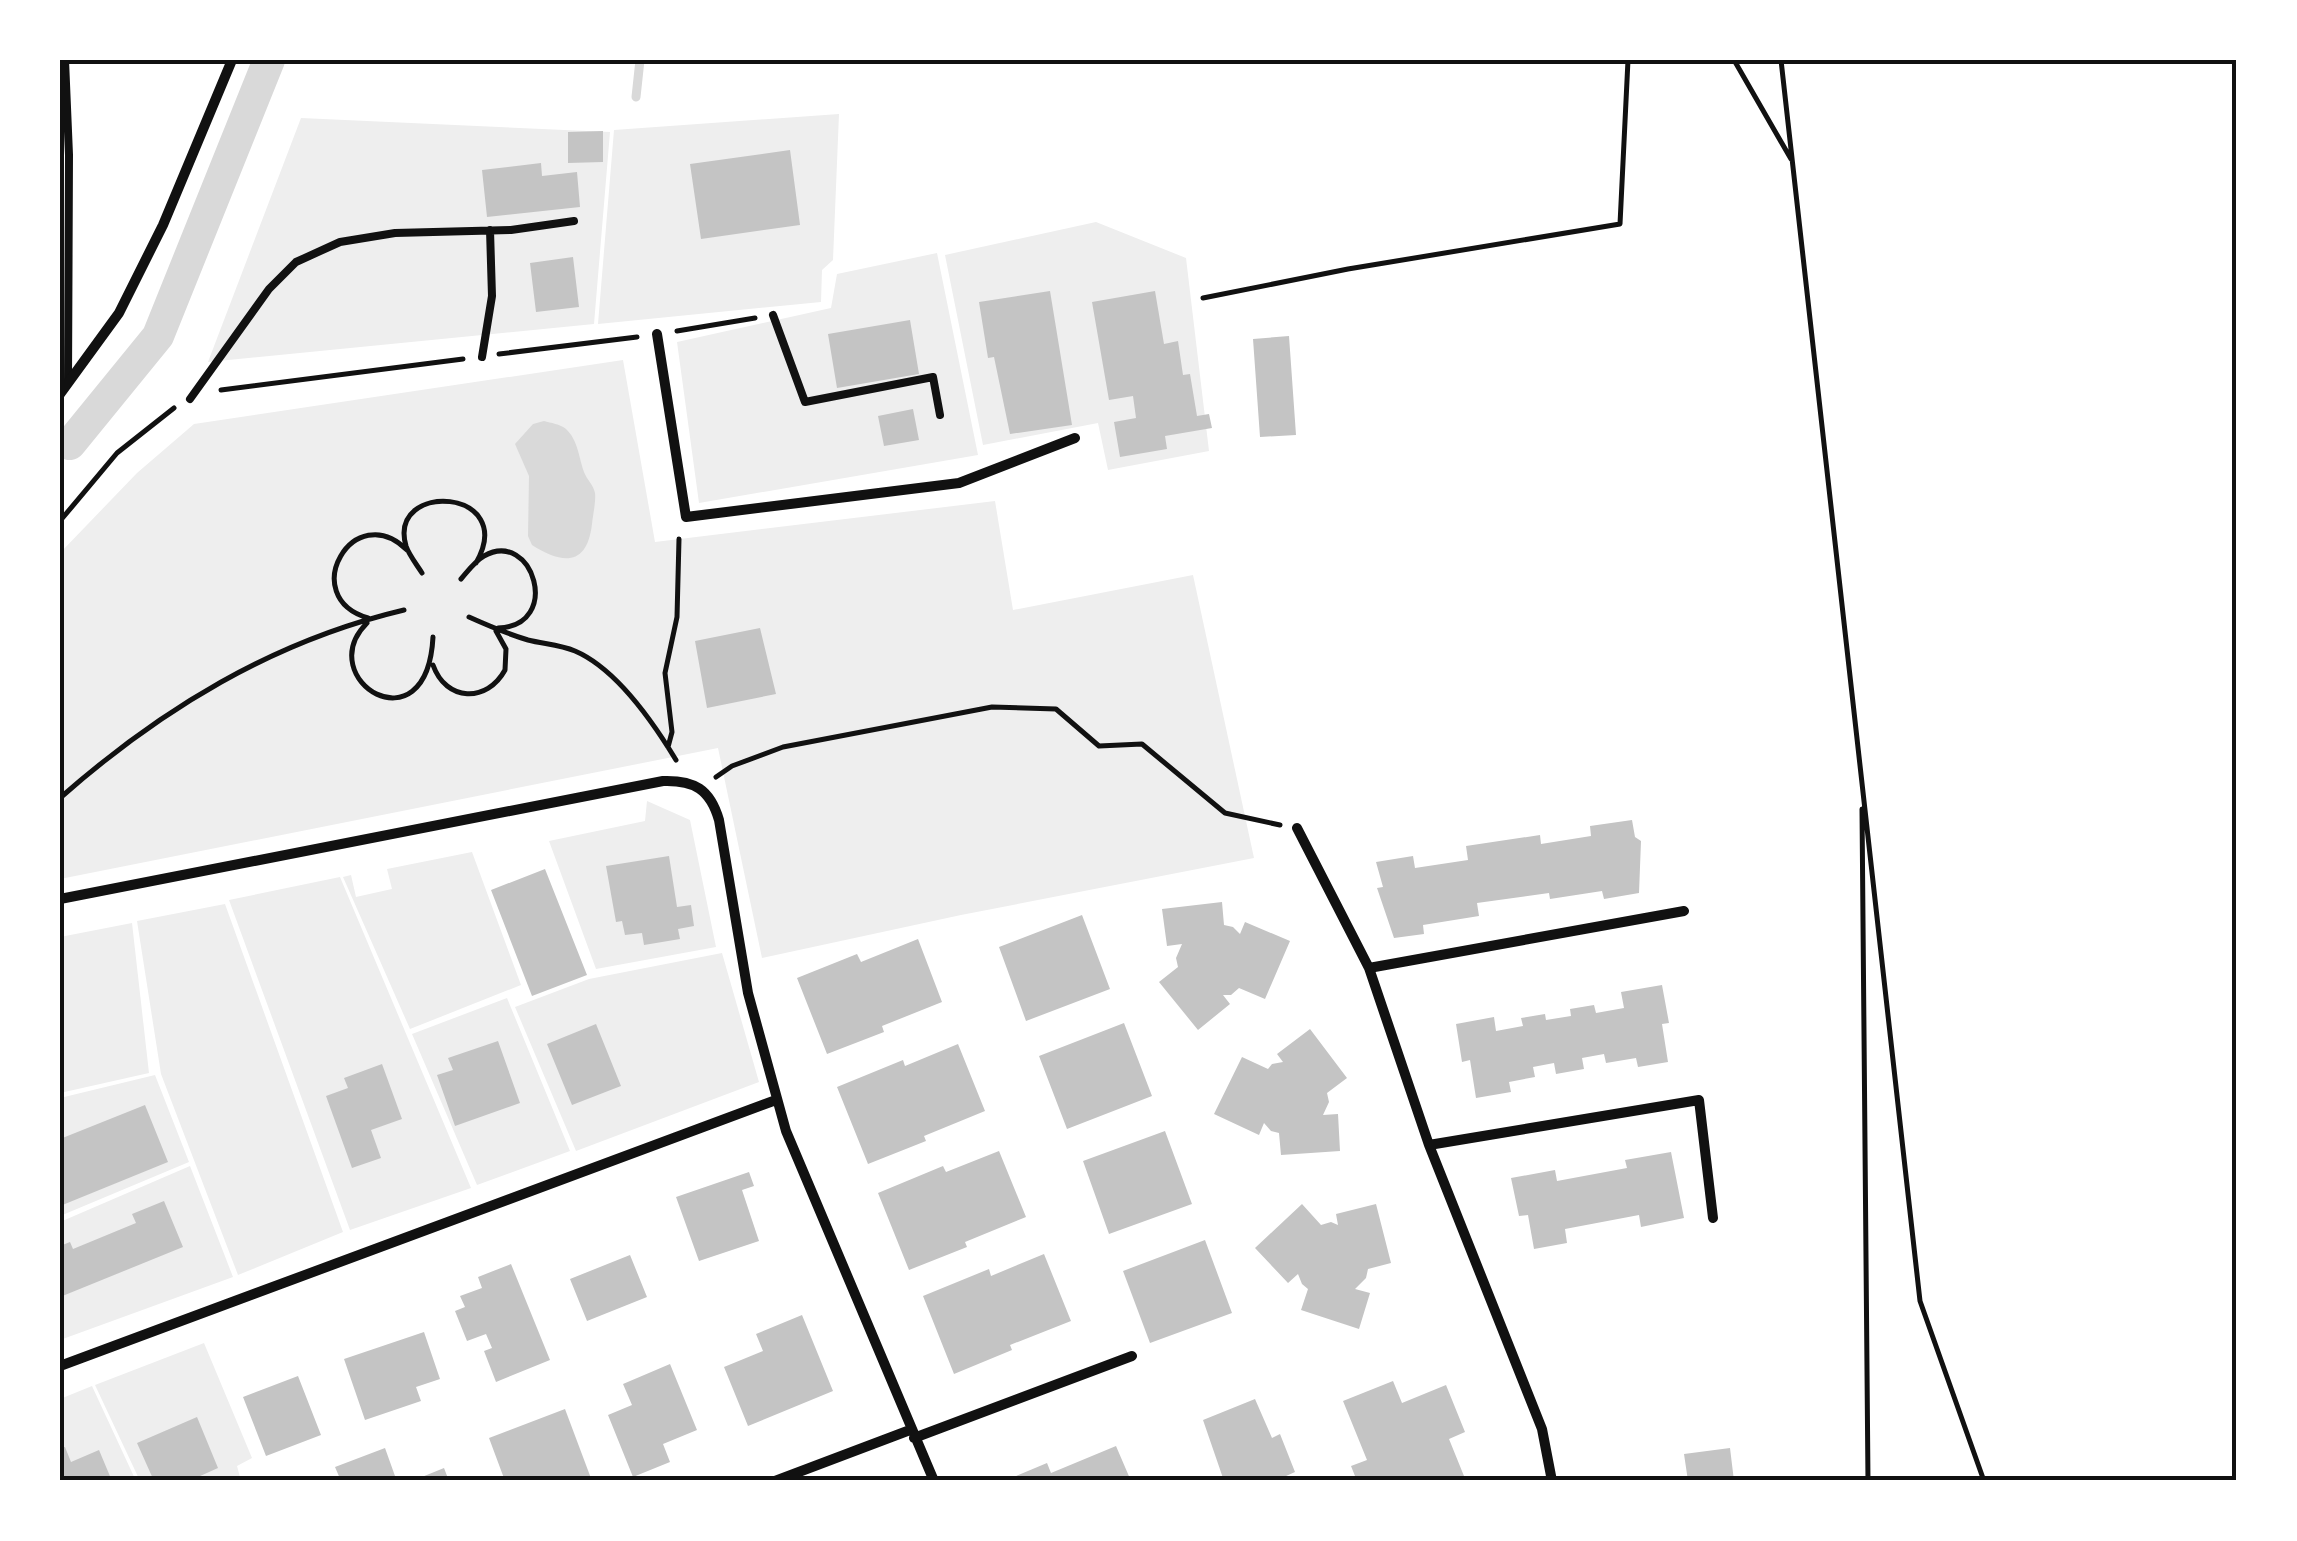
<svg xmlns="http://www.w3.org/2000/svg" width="2297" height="1541" font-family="'Source Serif 4',serif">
	<rect width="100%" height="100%" fill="#fff"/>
	<path fill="#eee" d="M839,114l-6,146 -11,10 -1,32 -223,22 16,-194z
		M301,118l309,14 -16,192 -386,38z
		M1096,222l90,36 23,193 -101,19 -10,-47 -115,22 -38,-190z
		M937,253l41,202 -279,48 -22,-161 154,-34 6,-34z
		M623,360l32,182 340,-41 18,109 180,-35 61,283 -293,57 -199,43 -44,-210 -658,131v-326l77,-80 57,-49z
		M647,801l43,19 26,127 -120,22 -47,-128 96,-20z
		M472,852l49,133 -111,44 -67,-152 8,-2 5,22 36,-8 -5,-20z
		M340,877l131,311 -121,42 -121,-330z
		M225,904l118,328 -105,43 -77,-201 -24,-153z
		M132,923l17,150 -89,20v-156z
		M722,953l37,129 -183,69 -61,-144 74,-28z
		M507,998l63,153 -93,34 -65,-151z
		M155,1075l34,87 -129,54v-118z
		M190,1166l43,111 -173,63v-118z
		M204,1343l48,115 -15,8 4,15h-101l-45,-96z
		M92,1386l44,95h-76v-82z"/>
	<path fill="#d9d9d9" d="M544,421c7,2 16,3 22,8 12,11 13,29 18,43 3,8 9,12 11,21 1,9 -2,21 -3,31 -5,43 -30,40 -60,21l-4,-9 1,-60 -14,-32 18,-20z"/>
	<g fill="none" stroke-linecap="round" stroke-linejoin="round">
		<path stroke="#d9d9d9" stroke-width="9" d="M636,97l4,-37"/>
		<path stroke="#d9d9d9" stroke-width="32" d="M70,444l88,-108 111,-276"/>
	</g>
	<path fill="#c4c4c4" d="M603,131v31l-35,1v-31z
		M790,150l10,75 -99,14 -11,-75z
		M541,163l1,13 35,-4 3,35 -93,10 -5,-47z
		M573,257l6,50 -43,5 -6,-49z
		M1050,291l22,134 -62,9 -16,-77 -6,1 -9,-56z
		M1155,291l9,53 14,-3 5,34 7,-1 7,42 12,-2 3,14 -47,8 2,13 -47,8 -6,-35 22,-4 -3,-22 -24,4 -17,-98z
		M910,320l9,54 -82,14 -9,-54z
		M1289,336l7,99 -36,2 -7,-98z
		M913,409l6,31 -35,6 -6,-30z
		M760,628l16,66 -69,14 -12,-67z
		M1632,820l3,17 6,4 -2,52 -35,6 -2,-8 -52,8 -1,-6 -72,10 2,13 -56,9 1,9 -30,4 -17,-50 6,-1 -7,-25 37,-6 2,12 53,-8 -2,-14 74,-11 1,9 50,-8 -1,-10z
		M669,856l8,51 14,-2 3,21 -16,3 2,10 -36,6 -2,-12 -17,2 -3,-14 -6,1 -10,-56z
		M545,869l42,106 -55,21 -41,-106z
		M1222,902l2,23 9,2 7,7 5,-12 45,19 -25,58 -26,-11 -8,7h-8l7,9 -32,26 -39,-48 19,-15 -2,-9 6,-14 -15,2 -5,-37z
		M1082,915l28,74 -84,32 -27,-74z
		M918,939l24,63 -60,24 2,6 -57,22 -30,-76 60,-24 4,8z
		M1662,985l7,38 -7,1 6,38 -30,5 -2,-9 -30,5 -2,-9 -22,4 2,11 -28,5 -2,-11 -21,4 2,10 -26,5 2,10 -35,6 -6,-38 -8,2 -6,-38 38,-7 2,14 27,-5 -2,-8 24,-4 1,6 25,-4 -1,-7 24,-4 2,8 28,-5 -3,-16z
		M1124,1023l28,73 -85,33 -28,-73z
		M596,1024l25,62 -49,19 -25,-61z
		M1310,1029l37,49 -20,15 2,9 -6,13 15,-1 2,37 -59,4 -2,-22 -8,-2 -7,-8 -5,12 -45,-21 28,-57 26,12 4,-5 11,-2 -6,-8z
		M498,1041l22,62 -65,23 -18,-51 16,-5 -5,-12z
		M958,1044l27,67 -61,25 2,5 -58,23 -31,-77 66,-27 2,6z
		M382,1064l20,55 -31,11 10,28 -29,10 -26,-72 22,-8 -4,-10z
		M145,1105l23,57 -108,44v-67z
		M1165,1131l27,73 -83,30 -26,-73z
		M999,1151l27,66 -61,25 2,5 -58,23 -31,-77 65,-27 3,6z
		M1671,1152l13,66 -43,9 -2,-12 -74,14 2,14 -33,6 -6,-34 -9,1 -8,-38 44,-8 2,11 70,-13 -2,-8z
		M749,1172l5,14 -12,4 17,51 -60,20 -23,-64z
		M164,1201l19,46 -123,50v-51l10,-4 3,7 63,-26 -4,-9z
		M1302,1204l19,21 10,-3 7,3 -2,-11 40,-10 15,59 -23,6 -2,9 -11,11 15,4 -11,36 -58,-19 7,-21 -6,-5 -4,-10 -10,9 -33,-35z
		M1205,1240l27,73 -82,30 -27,-72z
		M1044,1254l27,67 -61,24 2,5 -58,24 -31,-78 66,-27 2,7z
		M630,1255l17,42 -60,24 -17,-42z
		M511,1264l39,96 -54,22 -12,-31 8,-3 -6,-14 -19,7 -12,-30 10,-4 -5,-11 22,-8 -4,-11z
		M802,1315l31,76 -85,35 -24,-59 39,-16 -7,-17z
		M424,1332l16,47 -24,8 5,14 -56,19 -21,-61z
		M670,1364l27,66 -34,14 7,18 -37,15 -25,-62 24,-10 -9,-21z
		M298,1376l23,59 -55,21 -23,-59z
		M1393,1381l9,22 44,-18 19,47 -16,7 17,42h-109l-6,-15 16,-6 -24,-59z
		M1255,1399l17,39 8,-4 15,38 -20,9h-51l-21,-61z
		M565,1409l27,72h-87l-16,-43z
		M197,1417l21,51 -29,13h-35l-17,-38z
		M1116,1446l15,35h-127l43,-18 4,10z
		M65,1447l6,15 28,-12 13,31h-52v-33z
		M385,1448l10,28 -14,5h-40l-6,-14z
		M1730,1448l4,33h-46l-4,-27z
		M444,1468l5,13h-37z"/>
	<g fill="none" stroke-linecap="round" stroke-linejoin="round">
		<path stroke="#111" stroke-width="5" d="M1734,60l57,99
			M1781,60l139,1241 64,180
			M1203,298l145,-29 272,-45 8,-164
			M677,331l78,-13
			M499,354l138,-17
			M221,390l242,-31
			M60,521l57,-68 57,-45
			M422,573c-5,-8 -13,-18 -16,-27 -19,-66 113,-58 70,17
			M461,579c7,-8 14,-18 23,-23 49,-28 79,70 14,72
			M469,617c20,9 39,17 59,23 16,4 32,5 47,11 42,18 78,71 101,109
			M368,618c-72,-21 -14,-121 39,-68
			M367,623c-56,56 60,129 66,14
			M433,665c13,37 54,38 72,5l1,-21 -10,-18
			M668,747l4,-15 -7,-59 12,-56 2,-78
			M716,777l16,-11 51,-19 209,-40 64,2 43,37 43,-2 83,69 55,12
			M60,798c101,-89 213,-157 344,-188
			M1862,809l6,672"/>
		<path stroke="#111" stroke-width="8" d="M65,60l4,95 -1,228
			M773,315l32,87 128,-25 7,38
			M482,357l10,-61 -2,-66
			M190,399l79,-110 27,-27 44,-20 55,-9 116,-3 63,-9"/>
		<path stroke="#111" stroke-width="10" d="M657,334l29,183 273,-34 116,-45
			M60,394l59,-81 44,-88 69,-165
			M1297,828l72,140 60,177 113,284 10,52
			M60,899l603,-118c31,-1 47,8 56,39l29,173 38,138 148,350
			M1369,968l315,-57
			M1429,1145l270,-45 14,118
			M60,1366l716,-266
			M914,1438l218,-82
			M775,1481l135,-51"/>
	</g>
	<rect width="2297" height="1541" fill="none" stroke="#ffffff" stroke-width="125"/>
	<rect x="62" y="62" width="2172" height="1416" fill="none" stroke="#111" stroke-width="4"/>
</svg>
